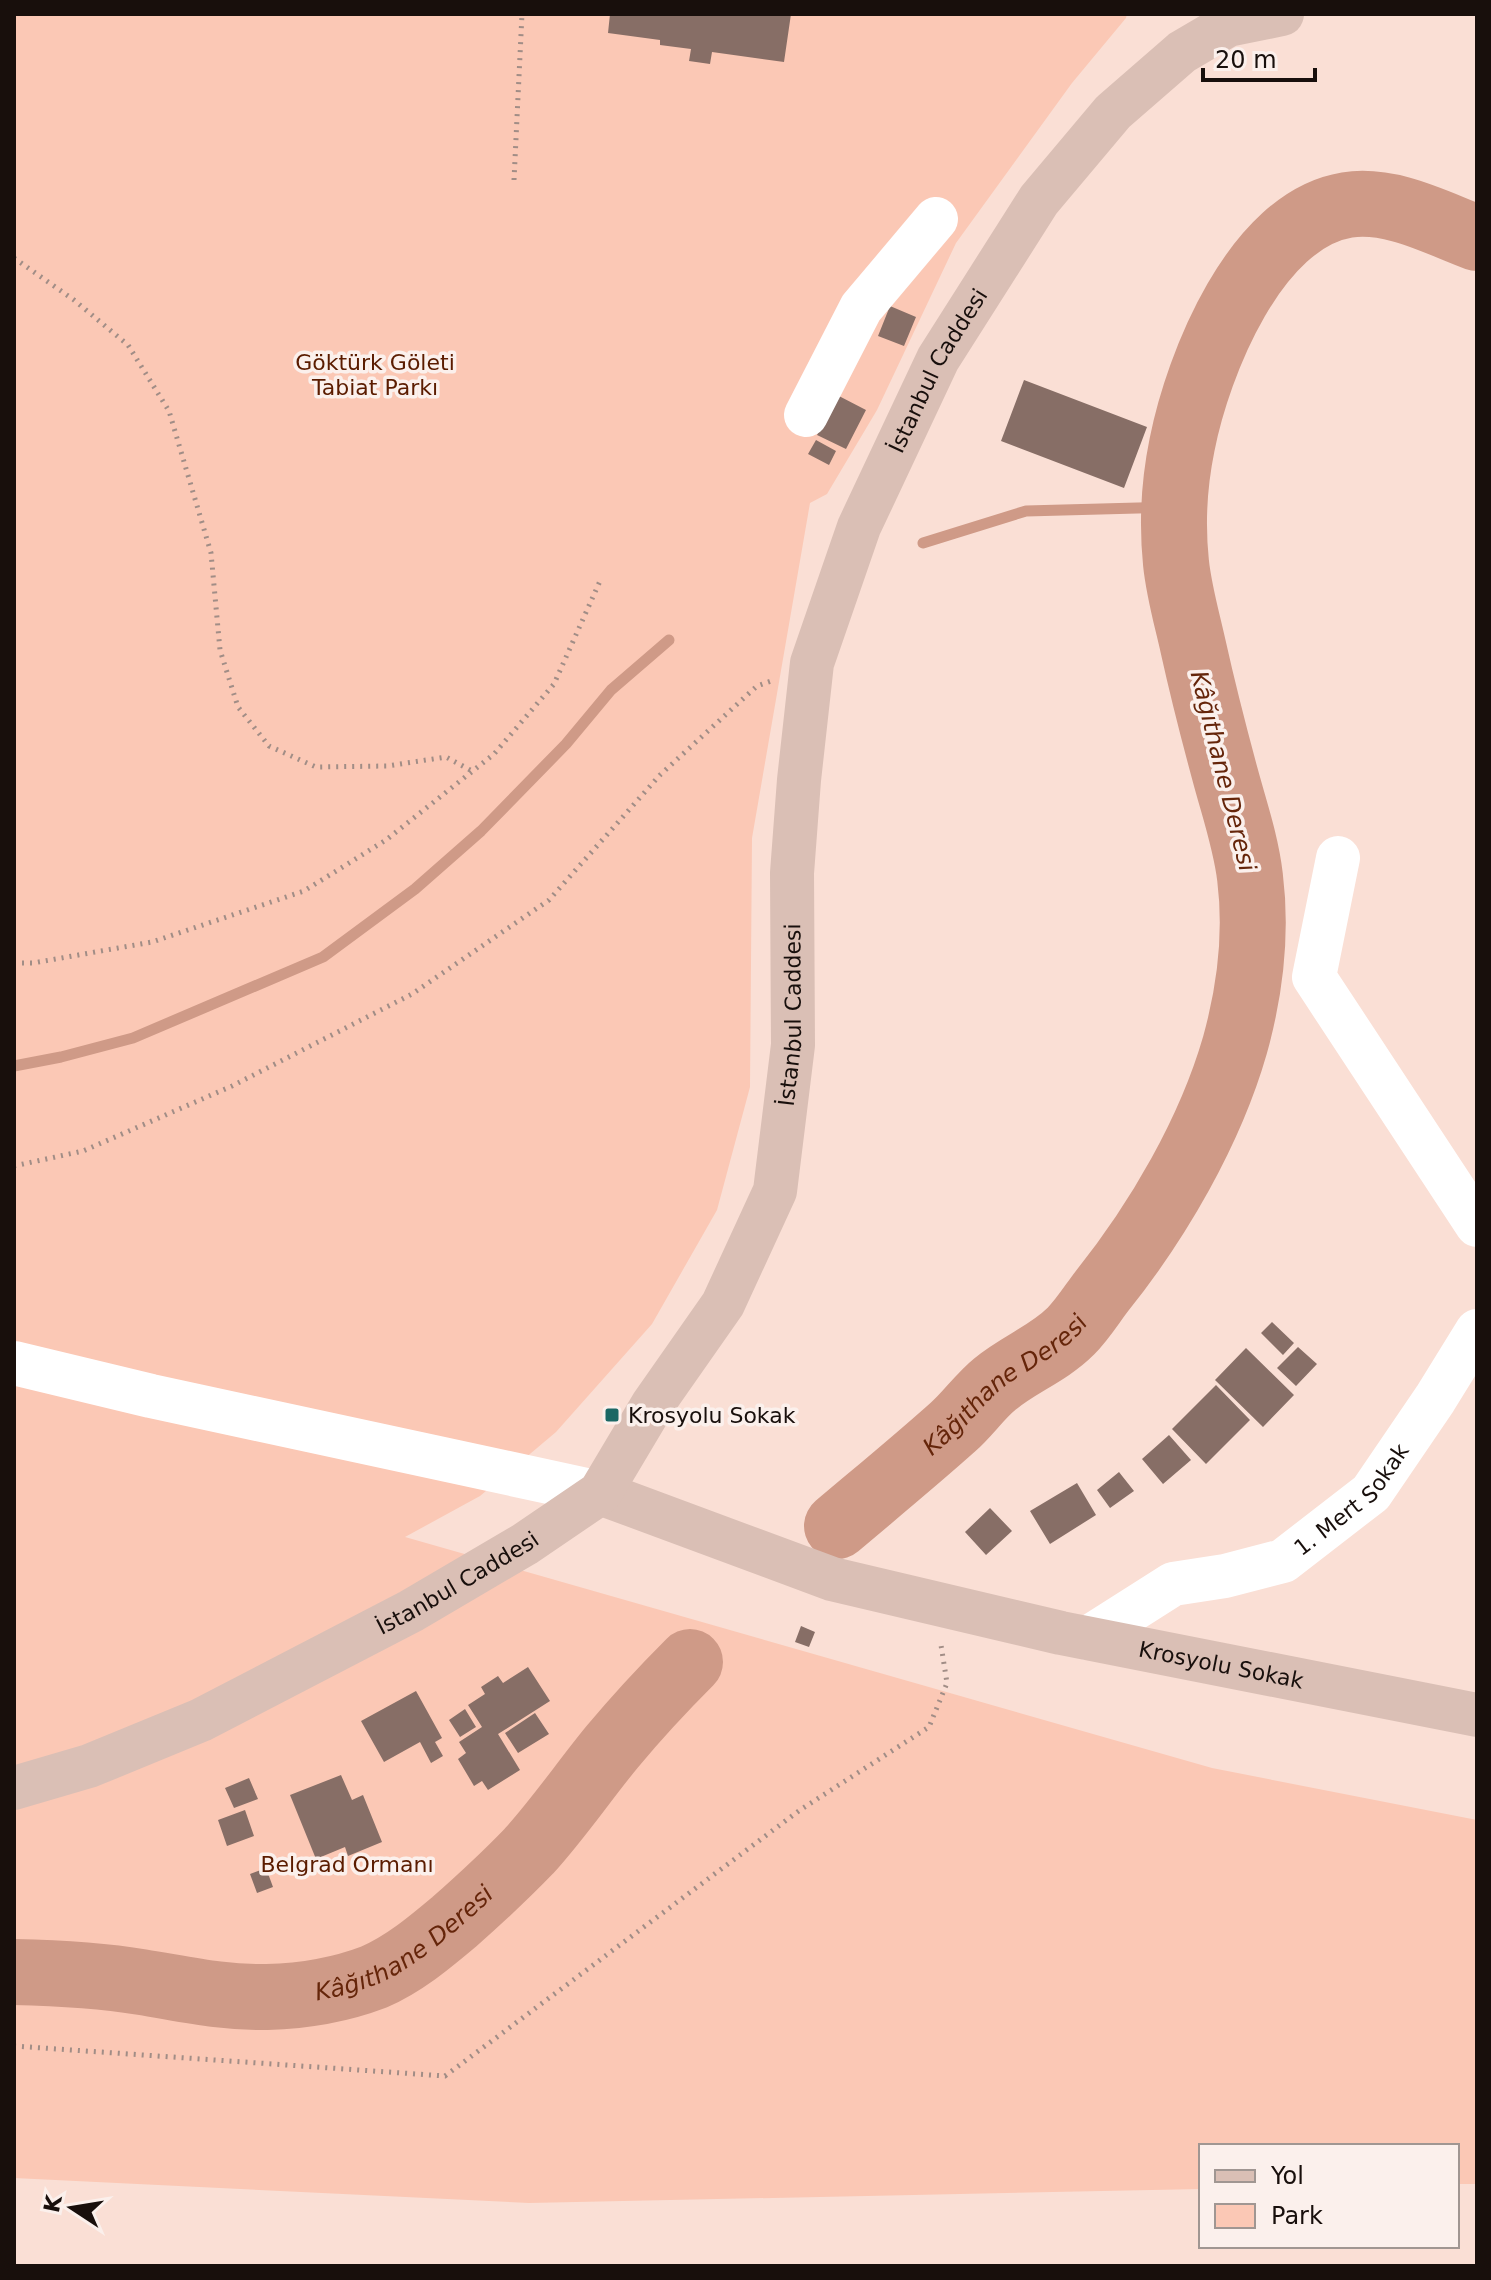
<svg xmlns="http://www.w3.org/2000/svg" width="1491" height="2280" font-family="'DejaVu Sans',sans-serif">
	<rect width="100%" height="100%" fill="#fadfd5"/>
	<path fill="#fbc8b5" d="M14,14h1113l-1,4 -54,65 -116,160 -79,167 -50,84 -17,9 -58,335 -2,249 -33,123 -65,114 -96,108 -76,64 -75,41 807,231 265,52v364h-20v-38h-256v43l-672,14 -515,-25z"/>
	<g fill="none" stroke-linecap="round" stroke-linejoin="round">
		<path stroke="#cf9a87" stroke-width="11" d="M923,543l103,-32 149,-4
			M14,1066l47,-9 72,-19 190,-81 92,-68 66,-58 85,-87 45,-54 58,-50"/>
		<g stroke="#cf9a87" stroke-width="66">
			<path id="s1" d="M837,1526c39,-33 78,-65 116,-99 15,-13 26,-30 42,-43 24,-20 53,-30 76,-53 12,-12 21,-27 31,-40 56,-70 108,-159 133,-246 15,-54 22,-112 15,-168 -4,-34 -15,-66 -24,-99 -12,-44 -23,-87 -33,-132 -6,-27 -14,-54 -17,-83 -4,-39 -2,-79 6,-118 16,-81 73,-225 165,-240 44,-7 90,18 130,33"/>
			<path id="s2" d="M14,1972c42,1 85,3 127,10 44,7 81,16 126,15 37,-1 73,-7 107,-20 30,-13 55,-34 80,-55 26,-23 51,-46 75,-71 30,-33 55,-70 83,-104 25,-30 51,-58 78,-85"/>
		</g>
	</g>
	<path fill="#876e66" d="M610,14h181l-7,48 -72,-10 -2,12 -21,-3 2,-12 -31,-4v-5l-52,-7z
		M890,306l26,11 -12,29 -26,-10z
		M1024,380l123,47 -23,61 -123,-47z
		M837,395l29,15 -20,39 -29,-14z
		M816,440l20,11 -7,14 -21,-11z
		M1272,1322l22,21 -11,12 -22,-22z
		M1298,1347l19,17 -21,22 -19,-18z
		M1246,1348l48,47 -31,32 -48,-47z
		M1216,1385l34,35 -44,44 -34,-35z
		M1169,1435l22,25 -28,24 -21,-25z
		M1119,1472l15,19 -24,17 -13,-18z
		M1077,1483l19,32 -46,29 -20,-33z
		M990,1508l22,23 -26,24 -21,-23z
		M801,1626l14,6 -6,15 -14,-5z
		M528,1667l22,34 -52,33 22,36 -32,20 -6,-9 -8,5 -16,-27 8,-6 -7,-11 23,-15 -14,-22 17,-11 -4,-7 17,-11 5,7z
		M416,1691l26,47 -7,4 8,14 -12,7 -11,-21 -36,20 -23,-41z
		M465,1709l11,18 -16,10 -11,-17z
		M535,1713l14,21 -31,19 -13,-20z
		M341,1775l11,25 11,-5 19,47 -34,14 -3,-9 -29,12 -26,-64z
		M249,1778l9,21 -24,9 -9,-20z
		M245,1810l9,26 -27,10 -9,-26z
		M266,1868l7,19 -16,6 -7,-19z"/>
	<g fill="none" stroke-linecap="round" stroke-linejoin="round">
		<path stroke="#a18d86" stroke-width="5" stroke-dasharray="2 6" stroke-linecap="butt" d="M514,180l8,-166
			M14,258l60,42 54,45 41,66 42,142 9,97 18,57 31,39 47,21 71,-1 59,-9 26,14
			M14,963h19l119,-21 152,-51 82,-51 108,-86 60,-70 46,-103
			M14,1166l69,-15 149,-65 180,-92 137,-94 111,-125 97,-89 14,-5
			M14,2046l431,30 355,-266 129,-83 18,-44 -6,-38"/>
		<g stroke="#fff" stroke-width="44">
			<path d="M806,415l55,-107 75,-89"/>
			<path d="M1338,858l-24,119 163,248"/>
			<path d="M14,1363l137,33 449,97"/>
			<path id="s3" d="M1088,1638l85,-54 52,-8 58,-15 88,-68 64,-94 42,-68"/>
		</g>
		<g stroke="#dabfb5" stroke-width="44">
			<path id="s4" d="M600,1493l232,86 229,54 416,82"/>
			<path id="s5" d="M14,1788l75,-22 112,-46 210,-109 114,-67 75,-51 53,-89 70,-100 52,-113 18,-146 -1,-172 7,-93 13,-117 47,-136 79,-168 101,-159 74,-88 69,-60 46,-27 54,-11"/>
		</g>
	</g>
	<rect fill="#1a6764" stroke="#fbf0ec" stroke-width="3" x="604" y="1407" width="16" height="16" rx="4"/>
	<g text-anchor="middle" stroke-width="7" stroke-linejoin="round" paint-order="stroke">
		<g font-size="22" fill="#5b1c00" stroke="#fbf0ec">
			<text x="375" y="370">Göktürk Göleti<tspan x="375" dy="25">Tabiat Parkı</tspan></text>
			<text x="347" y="1872">Belgrad Ormanı</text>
		</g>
		<g font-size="22" fill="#180f0c" stroke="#fbf0ec">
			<text dy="8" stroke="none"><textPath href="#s5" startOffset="1858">İstanbul Caddesi</textPath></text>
			<text dy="8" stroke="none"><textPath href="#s5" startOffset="1186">İstanbul Caddesi</textPath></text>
			<text dy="8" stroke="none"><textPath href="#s3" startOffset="306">1. Mert Sokak</textPath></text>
			<text dy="8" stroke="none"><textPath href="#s5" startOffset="490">İstanbul Caddesi</textPath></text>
			<text dy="8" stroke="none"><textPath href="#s4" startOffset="646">Krosyolu Sokak</textPath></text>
		</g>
		<g font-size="22" fill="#180f0c" stroke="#fbf0ec" text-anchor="start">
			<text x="628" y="1423">Krosyolu Sokak</text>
		</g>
		<g font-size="24" font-style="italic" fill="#65250a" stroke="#fbf0ec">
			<text transform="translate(1223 771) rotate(76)" y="8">Kâğıthane Deresi</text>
			<text dy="8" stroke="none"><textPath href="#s1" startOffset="220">Kâğıthane Deresi</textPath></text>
			<text dy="8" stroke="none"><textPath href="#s2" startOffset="406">Kâğıthane Deresi</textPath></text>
		</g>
	</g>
	<rect width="1491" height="2280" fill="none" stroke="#180f0c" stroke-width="32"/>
	<rect x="1199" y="2144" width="260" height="104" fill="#fbf0ec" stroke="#a09692" stroke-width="2"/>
	<rect x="1215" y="2170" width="40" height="12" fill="#dabfb5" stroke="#a09692" stroke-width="2"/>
	<text x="1271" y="2184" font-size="24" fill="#180f0c">Yol</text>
	<rect x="1215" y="2204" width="40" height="24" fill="#fbc8b5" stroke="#a09692" stroke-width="2"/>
	<text x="1271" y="2224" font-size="24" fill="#180f0c">Park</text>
	<g transform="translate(72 2208) rotate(282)" stroke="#fbf0ec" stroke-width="6" paint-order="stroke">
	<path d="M0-6L14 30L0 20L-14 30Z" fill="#180f0c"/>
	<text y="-12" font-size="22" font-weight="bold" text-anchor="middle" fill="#180f0c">K</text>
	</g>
	<path d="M1203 68v12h112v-12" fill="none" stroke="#180f0c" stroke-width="4"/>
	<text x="1215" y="68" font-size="24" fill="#180f0c" stroke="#fbf0ec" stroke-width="6" paint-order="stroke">20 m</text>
</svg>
